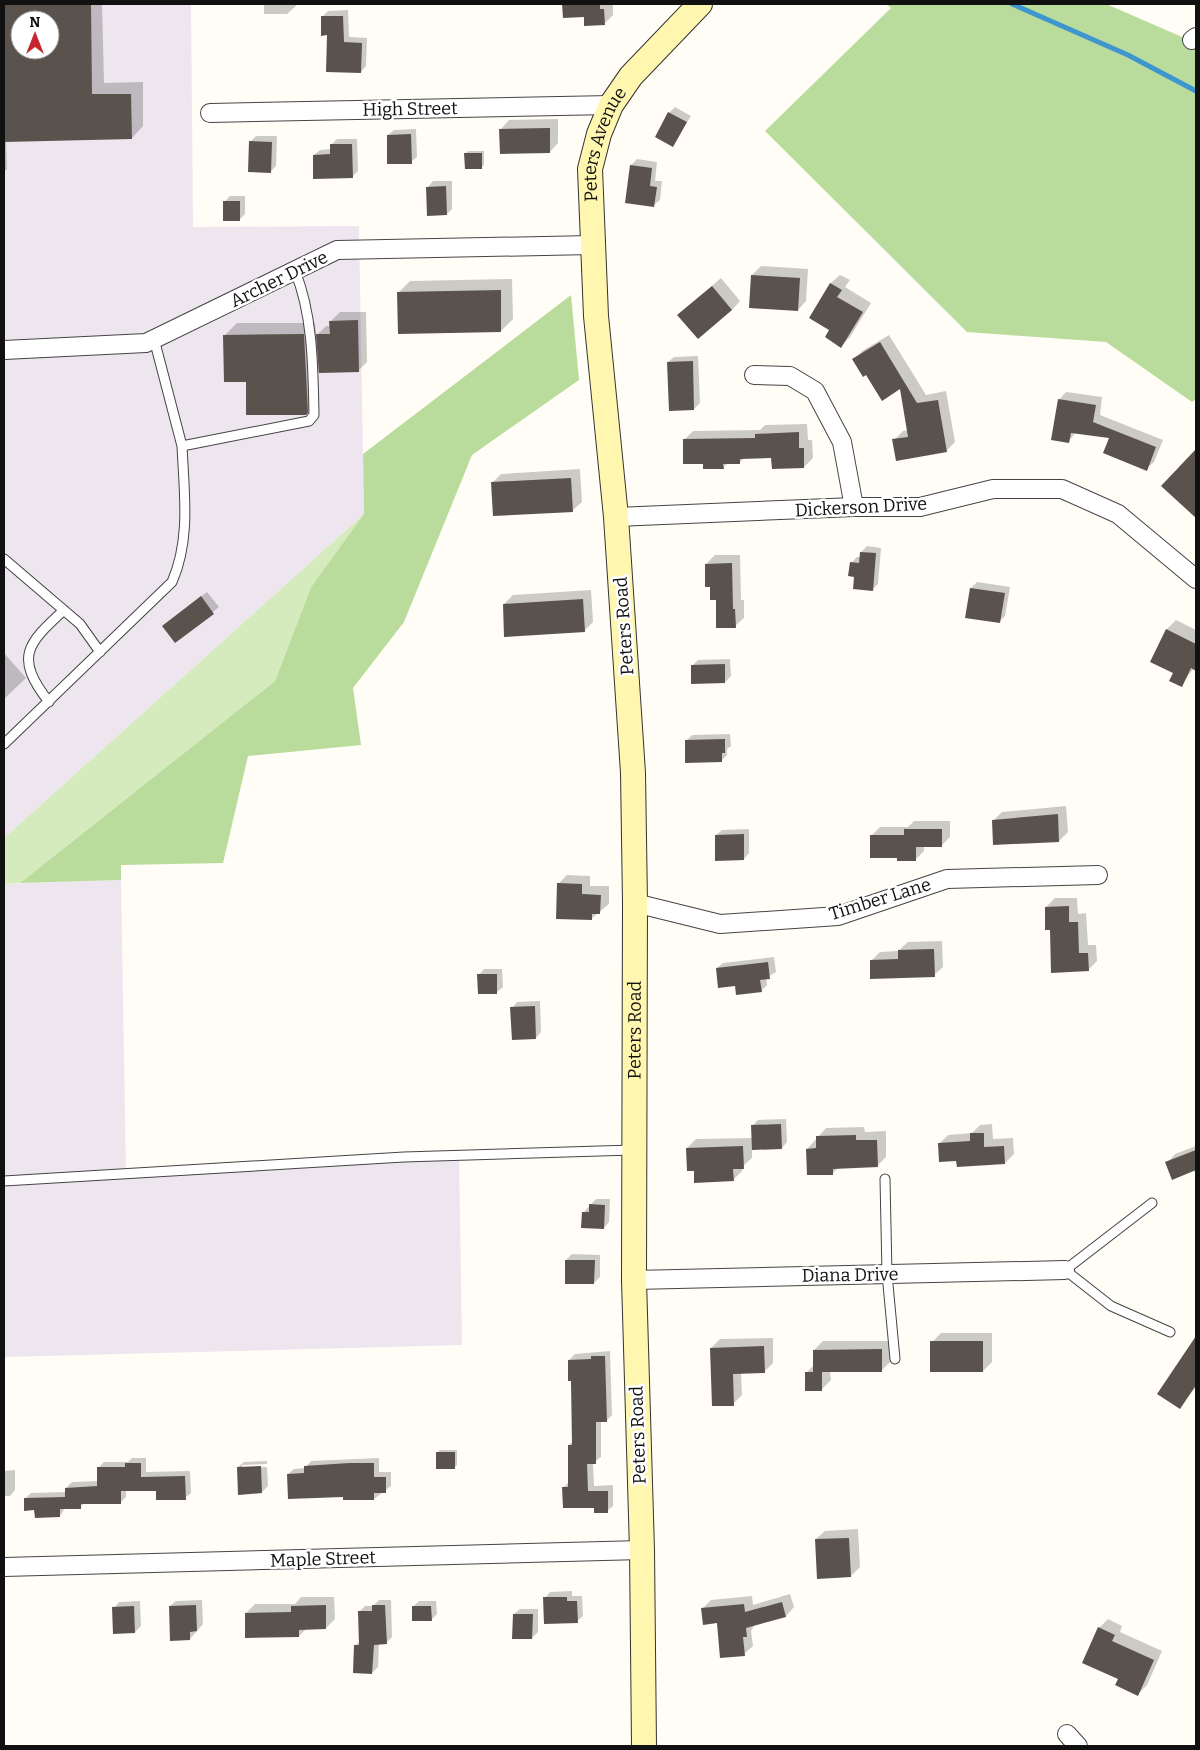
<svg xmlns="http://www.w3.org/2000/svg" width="1200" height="1750" font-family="Bitter,serif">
	<rect width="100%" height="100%" fill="#fffdf5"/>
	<path fill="#eee6ef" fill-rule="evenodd" d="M4,4h187l2,223 166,-1 5,288 -360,324zM20,20h30v30h-30z
		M121,880l5,294 333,-19 3,190 -458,12v-473z"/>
	<path fill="#d5ebbd" d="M364,514l-53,73 -36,94 -255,202 -16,1v-46z"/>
	<path fill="#b9dc9c" d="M886,4h220l90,39v356l-4,3 -86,-60 -139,-10 -202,-201 126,-123z
		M571,295l8,85 -107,75 -68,167 -51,66 8,57 -113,11 -25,107 -102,2v15l-101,3 255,-202 36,-94 53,-73 -1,-60z"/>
	<path fill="#0003" fill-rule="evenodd" d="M4,4h98l2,79 39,-1v44l-11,12 -126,2 1,29 -3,3zM20,20h30v30h-30z
		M264,4h32v2l-9,8h-23z
		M564,4h49v11l-9,9 -19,-8h-21z
		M348,10l1,27 18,1 -1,28 -5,6 -32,-38 -7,-17 6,-6z
		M675,107l16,9 -18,29 -4,-32z
		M558,119v24l-8,9 -49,-23 8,-9z
		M416,129l1,28 -6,5 -23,-27 6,-5z
		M256,136h21l-1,30 -5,5 -21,-29z
		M337,139h20l1,32 -6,6 -38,-22 6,-5 11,-1v-4z
		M468,151h16v14l-3,3 -15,-15z
		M637,159l20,3 -2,19h7l-2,19 -6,5 -23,-40z
		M433,181h19v28l-5,5 -19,-27z
		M230,196h15v18l-6,6 -15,-18z
		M761,266l47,3 -2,32 -8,9 -46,-35z
		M840,275l10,5 -5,7 26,16 -21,34 -9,9 -10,-16 -21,-12 21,-35z
		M721,278l19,23 -8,9 -54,5z
		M512,279l1,40 -12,12 -103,-38 12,-12z
		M340,312h26l1,50 -9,9 -40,1v30l-12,11 -59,-32 -22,-46 12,-12h78l1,13 10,-10h5v-5z
		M889,335l37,60 20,-4 9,51 -9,9 -52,-11 9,-9 5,-1 -7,-43 -35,-14 -12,-13 8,-9z
		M698,356l2,47 -6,6 -26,-47 6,-5z
		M1066,392l36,5 -2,18 63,25 -9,22 -8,7 -35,-32 -35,-5 -7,9 -10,-41z
		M807,424l1,16h4l1,18 -9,9 -31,-10h-28l-5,5 -12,1 -5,5 -19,-5 -20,-23 9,-9 67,-1 5,-5z
		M1196,451v66l-33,-32z
		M580,469l2,33 -9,8 -81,-27 9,-9z
		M867,546l14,2 -3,36 -6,6 -16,-14 -5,-13 6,-6h4v-5z
		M715,555h25l1,45h3v18l-9,8 -24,-41 -5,-21z
		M977,582l33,5 -5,29 -5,5 -33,-4 4,-29z
		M591,590l2,32 -9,9 -80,-27 9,-9z
		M207,592l12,15 -44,35 -6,-21z
		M1176,620l20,10v39l-2,-1 -13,17 -6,-13 -24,-11 16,-32z
		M4,653l22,25 -22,21z
		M730,659l1,17 -6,6 -33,-16 6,-6z
		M730,734l1,12 -4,3v6l-5,5 -36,-19 6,-6z
		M1066,806l2,26 -9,9 -66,-20 9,-9z
		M914,821h36v16l-9,9h-17v5l-9,9 -17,-3 -27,-21 9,-9h28z
		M749,829v24l-5,6 -28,-24 6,-5z
		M567,875l23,1v10h19v18l-17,14 -34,-34z
		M1055,898h22l1,16 8,-1 2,32h8l1,16 -9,9 -37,-41 -5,-22z
		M942,941l1,26 -9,8 -63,-14 9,-9 18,-1 10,-9z
		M774,957l2,15 -10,6 1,7 -6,6 -25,-7 -19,-16 6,-5z
		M484,969h18l1,18 -6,5 -18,-17z
		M540,1001l1,31 -5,6 -24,-30 5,-6z
		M786,1119l1,23 -5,6 -30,1v9l-10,9v4l-9,9 -38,-10 -8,-22 9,-9 57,-1 -1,-12 6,-6z
		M992,1124l1,15 20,-1 1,16 -9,9 -47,-3 -19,-16 9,-9 24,-2 8,-8z
		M864,1127l1,5 21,-1v26l-9,9 -38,1 -6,6 -26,-24 19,-21z
		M1196,1146v30l-2,-6 -27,-7 8,-9z
		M596,1199h14l-1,23 -5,6 -21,-15z
		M572,1254l28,1v22l-6,6 -28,-23z
		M941,1333h51v29l-9,9 -51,-29z
		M773,1338v25l-9,9 -23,1 1,22 -9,9 -22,-56 9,-9z
		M1196,1339v48l-16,20 15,-66z
		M823,1341h67v21l-9,9h-51l1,9 -9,9 -16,-16 8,-8v-15z
		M610,1351l2,64 -5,5h-6v37l-8,6 1,23 19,-1v21l-6,5 -43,-24 5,-5v-37l4,-4 -1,-61 -3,-20 6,-6z
		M440,1450h17v15l-3,3 -17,-15z
		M132,1458h14v14l44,-1 1,22 -6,5 -28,-8h-31v7l-5,5 -36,1 -5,4 -15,1 -5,8 -24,-7 -11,-10 6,-6 35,-1v-4l6,-6 26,-1v-13l6,-6h24z
		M379,1458v14h12v14l-17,13 -30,-4 -56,-21 6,-5 11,-1 6,-7z
		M267,1461v3l-25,1v3l25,-1 1,19 -6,6 -24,-25 6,-5z
		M15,1470v20l-5,6h-6v-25z
		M858,1529l2,38 -9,9 -35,-37 9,-8z
		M572,1591v5h10l1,20 -6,5 -32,-23 5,-6z
		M790,1594l4,13 -8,9 -31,8 -4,7 2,15 -9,8 -26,-32 -15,-14 8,-8 41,-4 1,9z
		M301,1597h33l1,22 -9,9 -20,1 -7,7 -53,-23 9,-9h40z
		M202,1600l1,24 -13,15 -20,-33 6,-5z
		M379,1600h12l1,37 -6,6h-7l-1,24 -6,6 -16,-28 4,-4 -1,-29 6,-6h8z
		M140,1601l1,25 -6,6 -21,-24 5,-6z
		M419,1601h17l1,13 -6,6 -18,-13z
		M520,1609h18v23l-6,6 -18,-24z
		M1108,1619l14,7 -2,6 42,19 -15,34 -9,9 -18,-15 -21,-51z"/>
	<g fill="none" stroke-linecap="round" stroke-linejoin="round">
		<path stroke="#3f96cf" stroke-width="5" d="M1012,4l116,51 68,36"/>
	</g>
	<path fill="#5a524d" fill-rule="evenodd" d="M4,4h87l1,90h39l1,45 -128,3zM20,20h30v30h-30z
		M562,4h38v5h4l1,16 -21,1v-9l-21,1z
		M321,16h22l1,26 18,1 -1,30 -35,-1 1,-37 -6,1z
		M668,112l19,10 -14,25 -18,-10z
		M550,128v25l-50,1 -1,-25z
		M411,134l1,30h-25v-29z
		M249,141l23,1 -1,31 -23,-1z
		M330,144h22l1,34 -40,1v-24l17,-1z
		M464,153h18v16h-17z
		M630,165l22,3 -2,18 7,1 -3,20 -29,-4z
		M446,186l1,29 -20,1 -1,-29z
		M223,201h17v20h-17z
		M751,275l49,3 -2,33 -49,-3z
		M830,283l12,7 -5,7 26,15 -22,36 -16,-11 4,-7 -20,-12z
		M712,286l20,24 -34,29 -21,-24z
		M501,290v42l-103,2 -1,-42z
		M358,320l1,52 -40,1 -3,-39h14l-1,-13z
		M304,334l4,79 -2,2h-60v-33h-22l-1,-47z
		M880,342l37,61 21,-3 9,52 -51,9 -4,-22 16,-2 -8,-48 -18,12 -16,-26 -3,2 -11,-18z
		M693,361l1,49 -25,1 -2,-49z
		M1058,399l38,6 -3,17 63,25 -9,24 -44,-18 6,-15 -38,-5 -2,10 -18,-3z
		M799,432v16h5v20l-32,1 -1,-11 -31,1v5h-17l1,5h-21v-5h-20v-25l72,-1v-4z
		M1196,449v69l-35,-32z
		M571,478l2,34 -80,4 -2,-34z
		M860,552l16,1 -3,38 -20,-2 1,-12 -6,-1 2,-14 9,1z
		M732,563l1,46h2l1,19h-20v-28h-6v-13h-5v-23z
		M970,588l35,5 -5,30 -35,-5z
		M201,596l13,18 -39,29 -13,-17z
		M583,599l2,33 -81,5 -1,-33z
		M1166,629l30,15v27l-5,-3 -9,19 -13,-6 4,-8 -23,-11z
		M725,664v19l-34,1v-19z
		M725,739v14h-3v9l-37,1v-23z
		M1058,814l1,28 -66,3 -1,-25z
		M904,829h38v18h-26v14h-19v-3h-27v-23h34z
		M744,834v26l-29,1v-26z
		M557,883l25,1v10l19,1 -1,19h-8v6l-36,-1z
		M1069,906v16h9l1,31h9l1,18 -38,2 -1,-43h-5v-23z
		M934,949l1,28 -65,2v-19l28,-1v-9z
		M768,962l2,17 -10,1 2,12 -26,3 -1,-9 -17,2 -2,-20z
		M477,974h20v20h-19z
		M535,1006l1,33 -24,1 -2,-33z
		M781,1124l1,25 -30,1 -1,-25z
		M970,1133h14v14l20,-1 1,18 -48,3 -1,-6 -17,1 -1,-19 32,-2z
		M856,1135v5h21l1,27 -45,2v6h-26l-1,-26 10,-1v-12z
		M743,1146l1,23h-11l1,12 -40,2v-12h-7l-1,-23z
		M1196,1150v20l-24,10 -7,-18z
		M589,1204l16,1 -1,24 -23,-1 1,-16h7z
		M565,1260h30l-1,24h-29z
		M1196,1336v49l-16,24 -23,-15z
		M930,1341h53v31h-53z
		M764,1346l1,27 -32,1 1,32h-22l-2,-58z
		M882,1349v23h-60v19h-17v-19h8v-22z
		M591,1356h14l2,66h-11v42h-9l1,27h20v22h-14v-5h-31l-1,-21h6v-42h4l-1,-64h-3v-21l23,-1z
		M436,1452h19v17h-19z
		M125,1463h16v14l44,-1 1,24h-30v-9h-35v13h-40v5h-21v8l-25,1 -1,-8 -10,1v-13l41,-1v-9l32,-2v-19h28z
		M349,1463h25v14h12v16h-12v7h-31v-3l-55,2 -1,-25 17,-1v-7z
		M261,1466l1,27 -24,2 -1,-28z
		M849,1538l2,39 -34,2 -2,-40z
		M543,1597h24v4h10l1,22 -34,1z
		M782,1602l4,15 -40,11 1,9h-4l2,19 -25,2 -3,-35 -14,2 -2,-17 43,-4 1,8z
		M196,1605l1,26 -7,1v8l-20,1 -1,-35z
		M326,1605v24l-27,1v7l-54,1v-25l46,-1v-6z
		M372,1605h13l2,39 -13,1 -2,29 -19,-1 1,-28h5l-1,-34h14z
		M134,1606l1,27 -22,1 -1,-27z
		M412,1606h19l1,15h-20z
		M513,1614h20l-1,25h-20z
		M1098,1627l17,8 -3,6 42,19 -16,36 -23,-11 3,-6 -36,-16z"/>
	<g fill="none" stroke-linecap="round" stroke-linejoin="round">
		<g stroke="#444" stroke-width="11">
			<path id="lane" d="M154,339l28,107 127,-25 5,-6c-1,-48 -1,-100 -19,-144
				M4,559l76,65 20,28
				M49,702c-35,-45 -22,-58 15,-92
				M4,744l168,-162c19,-43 12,-90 10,-136
				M885,1179l2,95 8,85
				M4,1181l400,-24 229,-7
				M1152,1203l-87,67 46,36 59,26"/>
		</g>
		<g stroke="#444" stroke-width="20">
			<path id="street" d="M1192,40l4,-3
				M210,113l401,-8
				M4,350l142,-7 191,-93 255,-5
				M754,375l36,1 25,15 27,51 12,65
				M616,517l238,-10h66l73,-18h69l56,25 78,65
				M635,903l85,21 118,-8 109,-37 151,-4
				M634,1280l431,-10
				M4,1567l638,-17
				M1067,1734l11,12"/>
		</g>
		<g stroke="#333" stroke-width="26">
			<g id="secondary">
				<path id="s1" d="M644,1746l-2,-196 -8,-270 1,-377 -2,-130 -17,-256 -20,-201 -6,-147 9,-35 12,-29 20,-29 69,-72"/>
			</g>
		</g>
		<use href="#lane" stroke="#fff" stroke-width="9"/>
		<use href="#street" stroke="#fff" stroke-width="18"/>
		<use href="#secondary" stroke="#fff6b0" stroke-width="24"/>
	</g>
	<g text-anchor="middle" stroke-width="5" stroke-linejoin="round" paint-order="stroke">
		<g font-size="18" fill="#111" stroke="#fff">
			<text transform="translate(410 109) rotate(-1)" y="6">High Street</text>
			<text dy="6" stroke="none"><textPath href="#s1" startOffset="1606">Peters Avenue</textPath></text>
			<text transform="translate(279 279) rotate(-26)" y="6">Archer Drive</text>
			<text transform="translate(861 507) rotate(-3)" y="6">Dickerson Drive</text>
			<text transform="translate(624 626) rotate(-94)" y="6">Peters Road</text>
			<text transform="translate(880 899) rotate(-17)" y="6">Timber Lane</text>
			<text dy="6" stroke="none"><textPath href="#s1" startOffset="716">Peters Road</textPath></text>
			<text transform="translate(850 1275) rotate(-1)" y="6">Diana Drive</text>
			<text transform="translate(638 1435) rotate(-92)" y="6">Peters Road</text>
			<text transform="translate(323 1559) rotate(-2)" y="6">Maple Street</text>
		</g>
	</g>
	<rect width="1200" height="1750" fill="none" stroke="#111111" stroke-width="10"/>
	<g transform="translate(35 35)"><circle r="24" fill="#ffffff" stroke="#a0a0a0"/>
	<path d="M0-4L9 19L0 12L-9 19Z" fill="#c4262e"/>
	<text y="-8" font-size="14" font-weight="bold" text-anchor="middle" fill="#111111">N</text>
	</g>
</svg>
